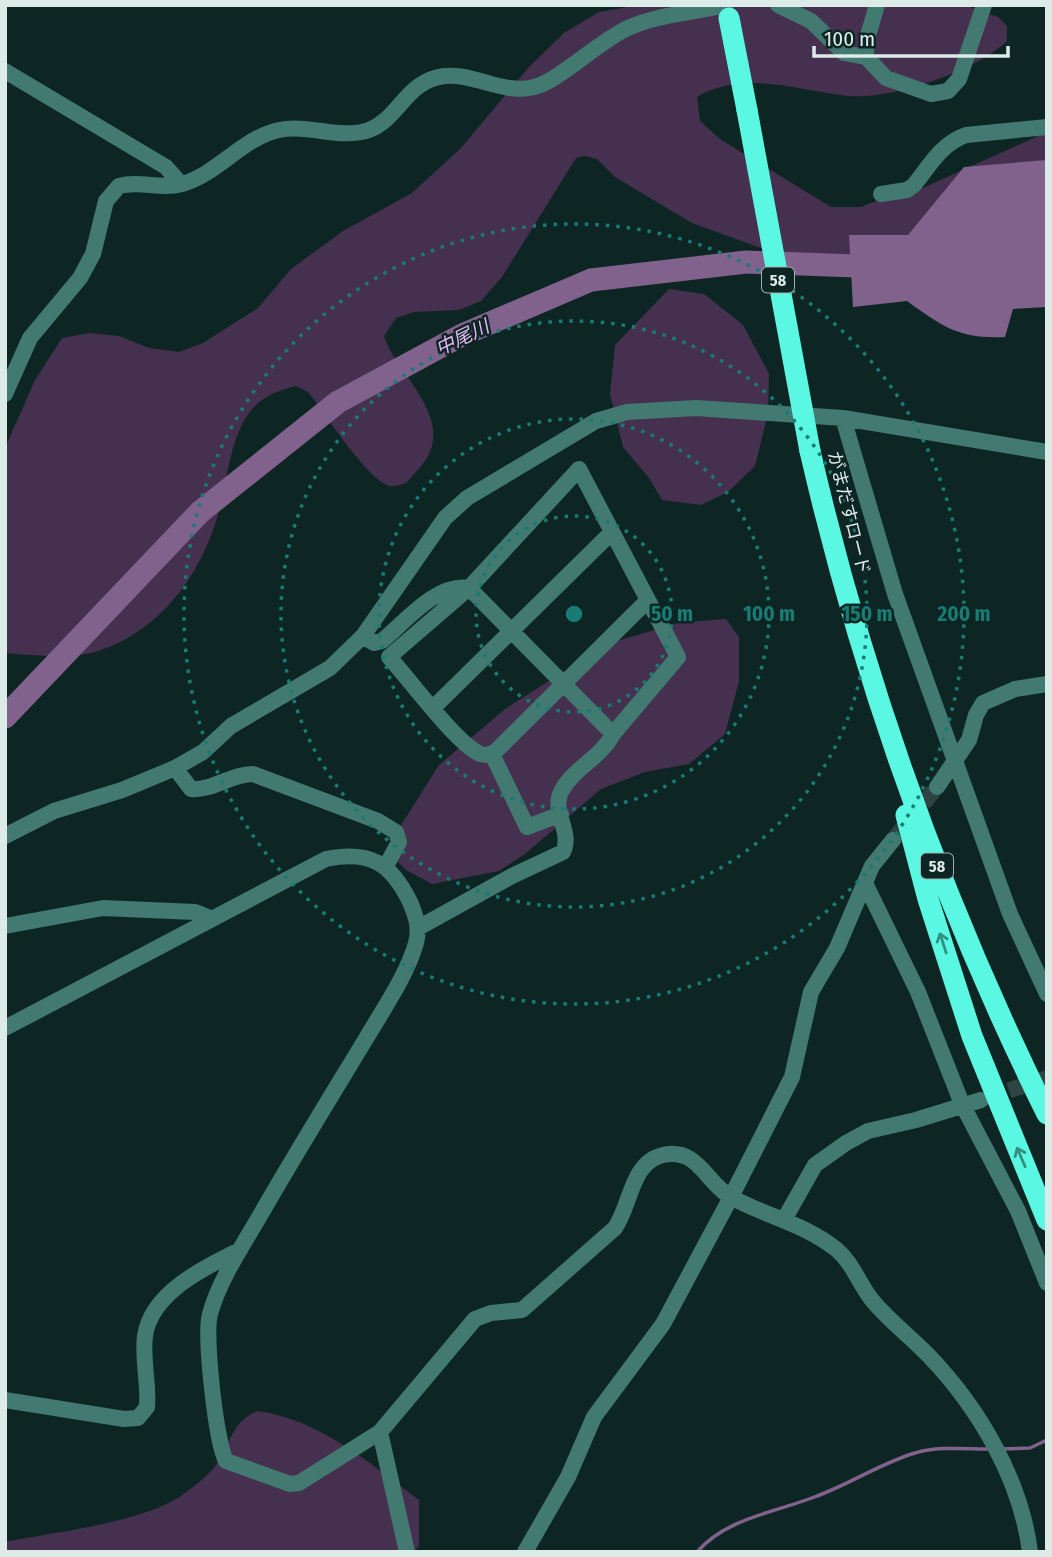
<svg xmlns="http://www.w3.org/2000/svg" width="1052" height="1557" font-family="'Fira Sans Condensed','Noto Sans JP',sans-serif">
	<rect width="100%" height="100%" fill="#0e2623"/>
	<path fill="#46304f" d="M639,5h325l34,12 9,9v15c-31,30 -116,59 -159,55 -50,-5 -104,-27 -151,1l3,24 20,18 111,68h30l30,-12 21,-2 135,-61v118l-139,39 -90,-20 -126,-46 -77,-46 -18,-18 -12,-3 -9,2 -74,119 -21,24 -22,9 -45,2 -18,6 -12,18c12,38 68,78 43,122 -6,9 -14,17 -21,25 -4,1 -11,4 -16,3 -22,-5 -66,-74 -82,-94l-12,-6c-15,4 -31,9 -42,21 -22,23 -26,66 -33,96 -16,68 -60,131 -130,150 -26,6 -59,2 -86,0v-205l30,-68 27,-42 27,-5 30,3 30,12 30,4 24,-9 55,-35 33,-39 52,-38 69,-38 49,-45 67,-80 36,-35 35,-21z
		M669,289l35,5 39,31 26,49 -1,39 -13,53 -27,26 -27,13 -39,-5 -13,-22 -26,-31 -13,-53 5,-49z
		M726,619l13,18v44l-14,53 -36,30 -44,8 -44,17 -76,65 -26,17 -67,13 -26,-14 -13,-13 5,-27 41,-65 66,-56 102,-65 71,-21z
		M258,1411c61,8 114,54 161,89v46l-6,6h-408v-10c50,-10 135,-19 176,-46 9,-7 21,-15 29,-24 19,-19 19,-51 48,-61z"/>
	<path fill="#81628d" d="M1047,160v147l-34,2 -8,28c-46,2 -62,-10 -98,-36l-54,6 -4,-72h59l56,-68z"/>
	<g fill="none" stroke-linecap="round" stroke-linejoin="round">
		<path stroke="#81628d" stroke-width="3.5" d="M1001,1449l29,-1 17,-8
			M697,1552c29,-34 80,-40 120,-56 33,-12 64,-33 98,-43 24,-7 50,-4 75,-4"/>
		<path stroke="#81628d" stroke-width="23" d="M5,717l195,-205 138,-110 124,-67 129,-55 155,-18 136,5"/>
		<path stroke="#2d4441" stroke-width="16" stroke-dasharray="16 8" stroke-linecap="butt" d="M893,840l44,-53
			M986,1098l61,-20"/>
		<path stroke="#427a71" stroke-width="16" d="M778,5l33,16 33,32 22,4
			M877,5l-10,34 -1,18 20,21 45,16 17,-3 11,-12 25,-74
			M5,71l161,96 15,17
			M881,194l26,-4 7,-5c16,-20 27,-41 52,-50l81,-8
			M5,394l25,-56 50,-60 13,-24 13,-53 13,-15c21,-6 42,4 63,-2 36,-10 60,-46 97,-54 31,-6 61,10 90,0 27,-10 37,-44 66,-52 34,-10 66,18 99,9 25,-6 65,-46 94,-59 31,-14 65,-15 98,-23
			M843,418l52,176 115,320 37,80
			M363,636l11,7 8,-2c22,-18 55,-59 87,-53l144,146
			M434,707l178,-175
			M492,754l35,73 34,-13
			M175,768l16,21c21,2 40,-15 62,-15l125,47 18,11 3,10 -13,24
			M937,787l32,-47 7,-25 7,-12 32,-14 32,-5
			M5,836l49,-25 68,-21 53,-22 28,-16 28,-26 99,-58 33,-32 82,-118 22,-20 129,-77 31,-9 69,-4 147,10 204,34
			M866,885l52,107 44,112 56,107 29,72
			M5,926l98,-18 92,4 17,7
			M418,928l94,-52 51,-24c10,-20 -12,-40 -2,-60 11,-23 40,-34 52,-58l65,-77 -99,-188 -110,119 -80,69c21,23 66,85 91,97 6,2 11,0 16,-3l152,-151
			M5,1028l321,-169c44,-9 65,4 84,43 6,14 10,26 6,41 -9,32 -32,65 -49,94 -37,61 -74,121 -109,182 -17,29 -39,62 -48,95 -6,20 6,129 16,147l64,23 9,-1 81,-51 95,-113 16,-6 31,-3 93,-82c16,-23 16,-66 48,-73 35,-8 43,28 68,42 34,19 72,26 105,52 17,14 23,35 36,51 17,21 39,37 57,56 50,52 92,124 101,196
			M785,1218l30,-53 31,-22 22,-12 48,-11 65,-20
			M5,1400l119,19 14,-1 9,-11c2,-23 -5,-48 -2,-71 6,-43 60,-69 95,-86
			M380,1432l27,120
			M525,1552l43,-75 26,-60 69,-93 68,-127 61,-120 19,-85 26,-44 35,-82 21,-26"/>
		<path stroke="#5af8e3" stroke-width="21" d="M729,18l18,92
			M810,451c53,230 132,451 237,663
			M906,815l22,84 44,137 75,184"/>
		<path stroke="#5af8e3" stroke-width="21" d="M747,110l63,341"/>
	</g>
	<defs><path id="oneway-shaft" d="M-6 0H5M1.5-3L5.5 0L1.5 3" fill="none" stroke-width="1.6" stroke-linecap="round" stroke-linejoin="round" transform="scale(1.75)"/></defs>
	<g stroke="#348f83">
		<use href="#oneway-shaft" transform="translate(943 943) rotate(-108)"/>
		<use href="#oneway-shaft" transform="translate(1021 1157) rotate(-113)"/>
	</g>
	<g fill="none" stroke="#197c74" stroke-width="3.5" stroke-dasharray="3.5 7">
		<circle cx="574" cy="614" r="98"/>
		<circle cx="574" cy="614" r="195"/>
		<circle cx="574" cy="614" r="293"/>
		<circle cx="574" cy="614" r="390"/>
	</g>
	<g text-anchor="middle" stroke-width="5" stroke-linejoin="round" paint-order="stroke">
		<g fill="#0e2623" stroke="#9fb0ad" stroke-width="2">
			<rect x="762" y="267.5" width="32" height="25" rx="5"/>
			<rect x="921" y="853.5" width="32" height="25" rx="5"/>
		</g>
		<g font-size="16" font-weight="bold" fill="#ddebe8">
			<text x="778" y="286">58</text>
			<text x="937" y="872">58</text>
		</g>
		<g font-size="18" fill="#ddebe8" stroke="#0e2623">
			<text transform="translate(849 513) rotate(76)" y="6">がまだすロード</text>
		</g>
		<g font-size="19" font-style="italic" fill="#e6b7fa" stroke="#0e2623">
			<text transform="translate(462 337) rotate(-26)" y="7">中尾川</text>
		</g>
	</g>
	<circle cx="574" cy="614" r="10" fill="#197c74" stroke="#0e2623" stroke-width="3.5"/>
	<g font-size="21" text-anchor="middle" font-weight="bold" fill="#197c74" stroke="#0e2623" stroke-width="5" stroke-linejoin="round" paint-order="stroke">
		<text x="672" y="621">50 m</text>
		<text x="769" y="621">100 m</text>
		<text x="867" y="621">150 m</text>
		<text x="964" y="621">200 m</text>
	</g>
	<rect width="1052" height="1557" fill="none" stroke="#ddebe8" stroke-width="14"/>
	<path d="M814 46v10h194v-10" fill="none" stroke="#ddebe8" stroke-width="3.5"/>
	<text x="824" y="46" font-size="21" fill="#ddebe8" stroke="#0e2623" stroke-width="5" paint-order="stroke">100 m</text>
</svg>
